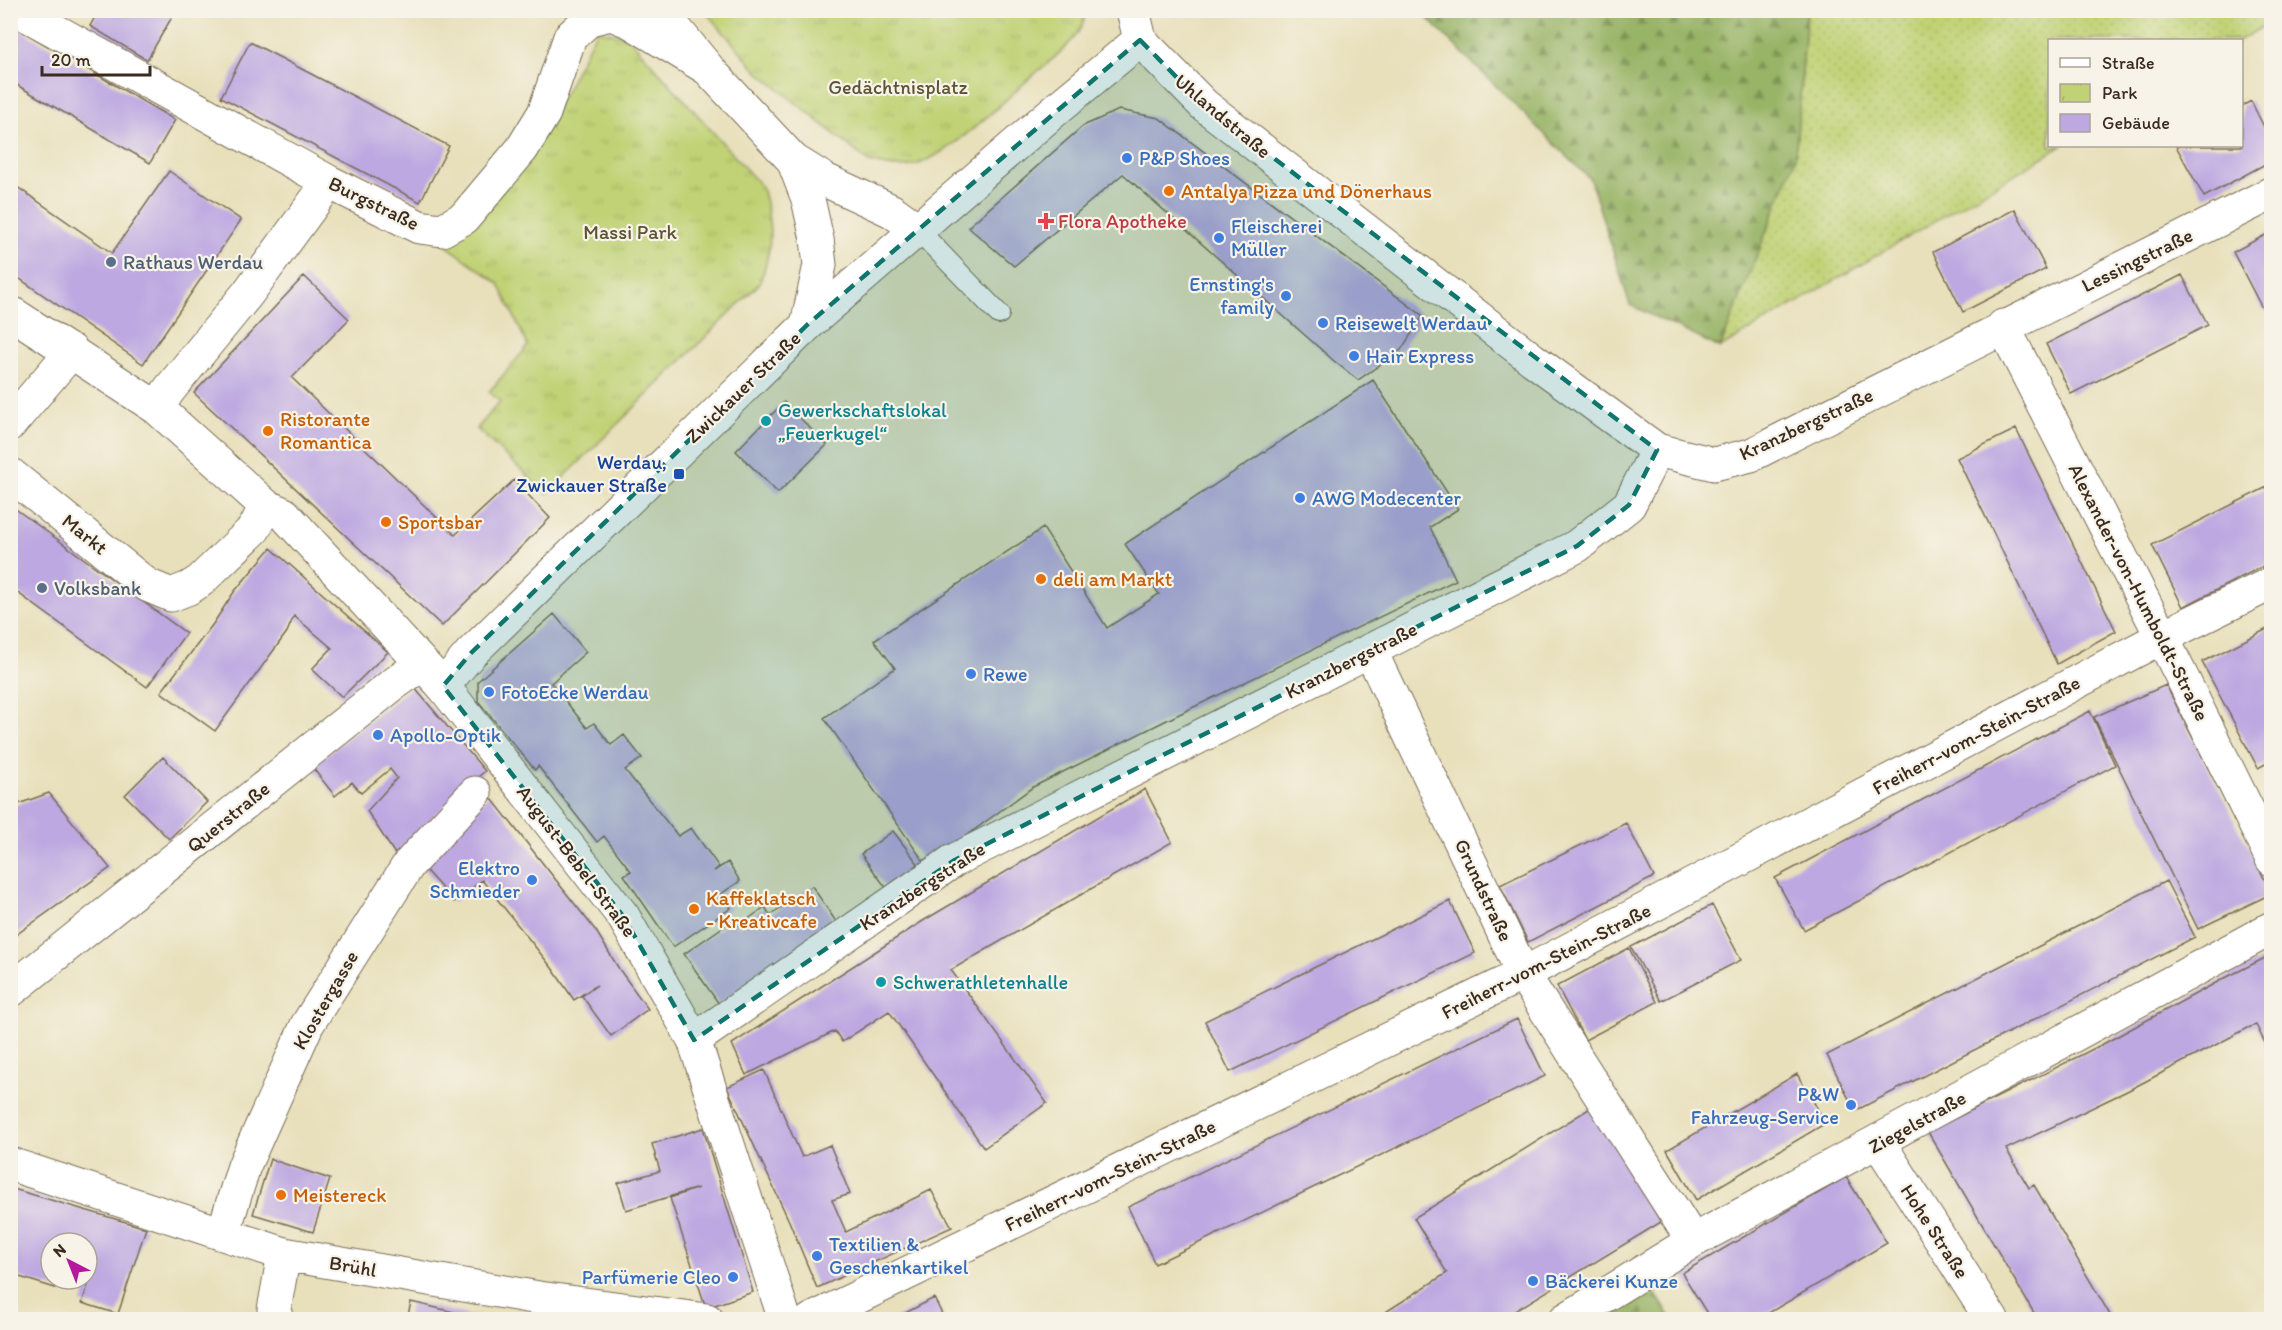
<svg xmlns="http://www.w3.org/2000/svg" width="2282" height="1330" font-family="Itim,sans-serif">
	<defs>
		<pattern id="grass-dots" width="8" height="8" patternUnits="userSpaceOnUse" patternTransform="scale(1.5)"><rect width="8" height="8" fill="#c0d275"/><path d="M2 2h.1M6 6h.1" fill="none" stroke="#a6b465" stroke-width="1.8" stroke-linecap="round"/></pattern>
		<pattern id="forest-firs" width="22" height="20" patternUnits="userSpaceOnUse" patternTransform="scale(1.5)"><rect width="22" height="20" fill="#98b466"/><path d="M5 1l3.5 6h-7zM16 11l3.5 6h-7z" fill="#7d9353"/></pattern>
		<pattern id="park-tufts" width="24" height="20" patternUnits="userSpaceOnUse" patternTransform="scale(1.5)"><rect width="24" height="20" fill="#c0d275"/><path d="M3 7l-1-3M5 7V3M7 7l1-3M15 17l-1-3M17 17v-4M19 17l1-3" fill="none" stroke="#a6b465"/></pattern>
	</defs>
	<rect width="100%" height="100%" fill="#f7f3e8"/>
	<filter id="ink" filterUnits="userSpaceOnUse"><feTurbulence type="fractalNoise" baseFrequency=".0167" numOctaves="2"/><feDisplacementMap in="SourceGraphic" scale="12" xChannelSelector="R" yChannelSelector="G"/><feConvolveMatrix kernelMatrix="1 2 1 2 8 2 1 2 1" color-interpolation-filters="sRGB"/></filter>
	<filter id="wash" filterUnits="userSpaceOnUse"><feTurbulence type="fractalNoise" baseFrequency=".008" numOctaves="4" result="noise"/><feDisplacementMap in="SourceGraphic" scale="24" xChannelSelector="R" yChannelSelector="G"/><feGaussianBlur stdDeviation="1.35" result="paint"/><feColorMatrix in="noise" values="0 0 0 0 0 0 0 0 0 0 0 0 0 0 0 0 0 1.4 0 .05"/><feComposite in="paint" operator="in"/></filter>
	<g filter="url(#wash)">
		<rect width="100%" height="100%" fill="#e8e0bb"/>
		<path fill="url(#grass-dots)" stroke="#7e7e4a" stroke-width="1.5" d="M1807,11h464v11l-31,18h-190v106h12l-342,202 75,-189z"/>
		<path fill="url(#forest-firs)" stroke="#6a6f42" stroke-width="1.5" d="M1420,11h387l-12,148 -75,189 -90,-43 -40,-126z
			M1653,1290l19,29h-68z"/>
		<path fill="url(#park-tufts)" stroke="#7e7e4a" stroke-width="1.5" d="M705,11h381c-1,9 -4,16 -10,24 -11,16 -30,29 -44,41 -29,26 -81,78 -117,89 -14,4 -32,1 -46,-3l-111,-90z
			M597,30l30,6 135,151c10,36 12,61 -3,97l-212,210 -70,-65 23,-28 -11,-9 39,-46 -29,-62 -52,-38 93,-106z"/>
		<g id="blocks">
			<path fill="#bda8e1" d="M99,10h61l12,7 -25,43 -57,-34z
				M10,24l165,96 -25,43 -140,-82z
				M250,42l199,104 -29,56 -199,-105z
				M2251,101l20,40v20l-67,36 -28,-51h66v-40z
				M1119,110l40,8 264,198 -22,34 -43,30 -24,-19 -211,-187 -109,92 -46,-39 115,-101z
				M169,171l72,49 -98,144 -133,-92v-90l102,71z
				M2015,209l31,60 -83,43 -30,-60z
				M2271,232v74l-8,4 -30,-58z
				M2182,275l26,50 -137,69 -25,-50z
				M304,276l45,43 -57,59 163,157 59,-55 36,38 -108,108 -248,-233z
				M1373,380l85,129 -28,18 26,53 -289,140 -134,67 -107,78 -102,-147 71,-50 -21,-28 169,-112 64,100 52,-34 -34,-50z
				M784,402l43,43 -49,48 -42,-42z
				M2016,429l100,202 -59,33 -100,-206z
				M2271,485v77l-88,45 -31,-62z
				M10,505l176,128 -39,54 -137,-100z
				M271,548l117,104 -46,45 -30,-28 20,-21 -38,-32 -7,16 -72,99 -54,-39 52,-68 21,-32z
				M554,614l32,38 -35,31 36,45 7,-5 17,22 13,-10 18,23 -17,12 53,66 13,-8 28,39 -5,4 14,-9 12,19 -19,13 10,14 -58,39 -49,-72 7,-4 -27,-35 -7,6 -59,-76 -3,4 -57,-69v-20z
				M2271,627v134l-13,7 -56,-106z
				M2166,685l105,207v2l-73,35 -104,-212z
				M413,686l72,85 -42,37 -48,46 -28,-43 30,-33 -7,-9 -29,24 -9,-11 -17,14 -23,-29z
				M2090,711l25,54 -311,165 -29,-52z
				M163,757l44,45 -38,37 -44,-44z
				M1145,789l27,53 -221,128 96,133 -63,45 -95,-137 -47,31 -7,-11 -89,44 -14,-31 191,-123z
				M49,793l61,75 -100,71v-132z
				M489,795l107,136 23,38 29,40 -37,27 -29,-40 15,-11 -23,15 -22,-32 -70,-88 -28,22 -33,-37z
				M1626,823l28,54 -126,65 -28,-57z
				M893,831l29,38 -32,24 -29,-39z
				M2166,881l29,56 -340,174 -28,-56z
				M812,886l25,37 -118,81 -35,-50 49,-34 4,7 28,-20 5,8z
				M1450,901l25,52 -245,119 -25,-51z
				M1712,905l29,55 -80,41 -30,-54z
				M1629,948l28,54 -72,38 -28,-54z
				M2271,955v100l-15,-30 -8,3 -121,63 -121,58 23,39 5,-3 79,135h-75l-110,-188 175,-88 120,-65z
				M1517,1019l28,57 -390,188 -27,-57z
				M764,1070l38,87 28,-12 20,49 -18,6 14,32 85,-42 21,37 -135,61 -28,-67 -62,-134z
				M1797,1074l29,49 -130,77 -29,-50z
				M1592,1107l69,115 -161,98h-127l74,-47 -33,-55z
				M703,1128l50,164 -47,16 -36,-110 28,-10 -72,22 -8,-27 42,-12 -8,-27z
				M270,1159l60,20 -17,53 -60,-18z
				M1846,1177l41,66 -130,77h-46l-29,-47z
				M10,1188l136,40 -28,86 -36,-11 6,-18 -18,-6h17v-36h-36v36h7l-3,9 -45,-14z
				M934,1298l11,22h-53z
				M411,1302l60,14 17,2v2h-81z"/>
		</g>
	</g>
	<g filter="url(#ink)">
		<use href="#blocks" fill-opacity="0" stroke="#786a55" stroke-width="1.5"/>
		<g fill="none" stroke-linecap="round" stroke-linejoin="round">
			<g stroke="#786a55" stroke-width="22">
				<path id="lane" d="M917,229l82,85"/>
			</g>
			<g stroke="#786a55" stroke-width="35">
				<path id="street" d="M18,10l311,172 90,45 23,3 22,-12 58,-69 22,-36 26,-76 20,-18 21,-5 20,8 74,45
					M1133,10l7,30
					M1140,40l64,65 328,254 125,91 57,14 37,-9 521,-262
					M793,160l32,20 67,31 25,18
					M10,312l147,96 109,98 18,8 159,172
					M807,325l253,-219 80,-66
					M2003,326l159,311 110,222
					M157,408l12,-18 79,-97 81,-111
					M10,424l62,-73
					M10,474l137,111 24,10 18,-7 11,-7 54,-52 12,-23
					M1370,650l153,324 170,267
					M10,991l381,-305 31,-22
					M694,1040l259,-179 624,-315 52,-41 28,-55
					M1879,1143l113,177
					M10,1164l274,90 255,44 168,22
					M223,1234l21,-68 63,-141 102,-161 66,-71
					M277,1320l-3,-10 10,-56
					M811,1320l712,-346 639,-337 110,-54
					M1565,1320l128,-79 579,-313"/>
			</g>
			<g stroke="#786a55" stroke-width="35">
				<path id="secondary" d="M660,10l51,62 82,88 15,39 9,40 3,26 -13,60 -336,328 -28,33 180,230 71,124 91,280"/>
			</g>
			<use href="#lane" stroke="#fff" stroke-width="20"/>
			<use href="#street" stroke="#fff" stroke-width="33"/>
			<use href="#secondary" stroke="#fff" stroke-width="33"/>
		</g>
	</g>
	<path fill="#0f766e" fill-opacity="0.2" stroke="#0f766e" stroke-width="4.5" stroke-dasharray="12 8" stroke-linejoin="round" d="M1140,40l64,65 453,345 -28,55 -52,41 -624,315 -259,179 -71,-124 -180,-230 28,-33 336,-328z"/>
	<g fill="#3f7fe0" stroke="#f7f3e8" stroke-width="2">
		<circle cx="1127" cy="158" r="6"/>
		<circle cx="1219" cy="238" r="6"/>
		<circle cx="1286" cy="296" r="6"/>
		<circle cx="1323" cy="323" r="6"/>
		<circle cx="1354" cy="356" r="6"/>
		<circle cx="1300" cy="498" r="6"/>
		<circle cx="971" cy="674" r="6"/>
		<circle cx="489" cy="692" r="6"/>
		<circle cx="378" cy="735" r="6"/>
		<circle cx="532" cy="880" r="6"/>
		<circle cx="1851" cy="1105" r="6"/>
		<circle cx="817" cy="1256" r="6"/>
		<circle cx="733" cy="1277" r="6"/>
		<circle cx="1533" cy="1281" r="6"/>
	</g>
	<g fill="#e8710a" stroke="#f7f3e8" stroke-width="2">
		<circle cx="1169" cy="191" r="6"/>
		<circle cx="268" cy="431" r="6"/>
		<circle cx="386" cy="522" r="6"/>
		<circle cx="1041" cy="579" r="6"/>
		<circle cx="694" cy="909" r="6"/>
		<circle cx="281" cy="1195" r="6"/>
	</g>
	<path fill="#e0444e" stroke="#f7f3e8" stroke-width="2" d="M1043 212h6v6h6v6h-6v6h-6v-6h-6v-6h6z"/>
	<g fill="#5c6f8a" stroke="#f7f3e8" stroke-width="2">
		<circle cx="111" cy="262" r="6"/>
		<circle cx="42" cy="588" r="6"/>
	</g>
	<g fill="#0f9aa8" stroke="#f7f3e8" stroke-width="2">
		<circle cx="766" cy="421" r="6"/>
		<circle cx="881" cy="982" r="6"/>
	</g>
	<rect fill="#1a4fb4" stroke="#f7f3e8" stroke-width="2" x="673" y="468" width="12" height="12" rx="3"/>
	<g text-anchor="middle" stroke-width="4.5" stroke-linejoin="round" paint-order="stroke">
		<g font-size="20" fill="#5c5434" stroke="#f7f3e8">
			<text x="898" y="94">Gedächtnisplatz</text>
			<text x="630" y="239">Massi Park</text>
		</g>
		<g font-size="20" fill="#3b2a1e" stroke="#f7f3e8">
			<text transform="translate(1223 116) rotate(40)" y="7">Uhlandstraße</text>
			<text transform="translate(374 203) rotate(26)" y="7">Burgstraße</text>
			<text transform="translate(2137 260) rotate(-26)" y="7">Lessingstraße</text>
			<text transform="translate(743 387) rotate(-44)" y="7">Zwickauer Straße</text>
			<text transform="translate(1806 424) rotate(-25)" y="7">Kranzbergstraße</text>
			<text transform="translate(85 534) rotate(39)" y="7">Markt</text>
			<text transform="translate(2139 592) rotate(63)" y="7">Alexander-von-Humboldt-Straße</text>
			<text transform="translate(1351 660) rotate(-27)" y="7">Kranzbergstraße</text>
			<text transform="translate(1976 735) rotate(-28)" y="7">Freiherr-vom-Stein-Straße</text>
			<text transform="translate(228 817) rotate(-39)" y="7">Querstraße</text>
			<text transform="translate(577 861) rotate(53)" y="7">August-Bebel-Straße</text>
			<text transform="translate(922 886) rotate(-33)" y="7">Kranzbergstraße</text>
			<text transform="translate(1484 890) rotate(65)" y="7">Grundstraße</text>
			<text transform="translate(1546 961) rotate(-27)" y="7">Freiherr-vom-Stein-Straße</text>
			<text transform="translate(325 1000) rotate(-60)" y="7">Klostergasse</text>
			<text transform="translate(1917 1122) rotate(-29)" y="7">Ziegelstraße</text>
			<text transform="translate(1110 1175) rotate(-26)" y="7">Freiherr-vom-Stein-Straße</text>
			<text transform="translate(1935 1231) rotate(57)" y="7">Hohe Straße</text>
			<text transform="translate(353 1266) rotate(10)" y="7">Brühl</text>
		</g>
		<g font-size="20" fill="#366cbe" stroke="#f7f3e8" text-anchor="start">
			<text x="1139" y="165">P&amp;P Shoes</text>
			<text x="1231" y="233">Fleischerei<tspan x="1231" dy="23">Müller</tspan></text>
			<text x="1274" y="291" text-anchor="end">Ernsting's<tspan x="1274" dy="23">family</tspan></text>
			<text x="1335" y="330">Reisewelt Werdau</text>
			<text x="1366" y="363">Hair Express</text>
			<text x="1312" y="505">AWG Modecenter</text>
			<text x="983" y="681">Rewe</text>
			<text x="501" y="699">FotoEcke Werdau</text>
			<text x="390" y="742">Apollo-Optik</text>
			<text x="520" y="875" text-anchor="end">Elektro<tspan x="520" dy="23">Schmieder</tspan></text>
			<text x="1839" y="1101" text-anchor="end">P&amp;W<tspan x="1839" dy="23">Fahrzeug-Service</tspan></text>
			<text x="829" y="1251">Textilien &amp;<tspan x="829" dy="23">Geschenkartikel</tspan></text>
			<text x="721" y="1284" text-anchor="end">Parfümerie Cleo</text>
			<text x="1545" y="1288">Bäckerei Kunze</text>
		</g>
		<g font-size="20" fill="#c56008" stroke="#f7f3e8" text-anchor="start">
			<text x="1181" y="198">Antalya Pizza und Dönerhaus</text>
			<text x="280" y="426">Ristorante<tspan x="280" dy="23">Romantica</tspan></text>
			<text x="398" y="529">Sportsbar</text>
			<text x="1053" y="586">deli am Markt</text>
			<text x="706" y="905">Kaffeklatsch<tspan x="706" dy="23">- Kreativcafe</tspan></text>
			<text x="293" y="1202">Meistereck</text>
		</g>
		<g font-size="20" fill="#be3a42" stroke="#f7f3e8" text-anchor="start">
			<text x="1058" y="228">Flora Apotheke</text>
		</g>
		<g font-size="20" fill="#4e5e75" stroke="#f7f3e8" text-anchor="start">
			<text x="123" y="269">Rathaus Werdau</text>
			<text x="54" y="595">Volksbank</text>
		</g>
		<g font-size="20" fill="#0d838f" stroke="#f7f3e8" text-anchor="start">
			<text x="778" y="417">Gewerkschaftslokal<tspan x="778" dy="23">„Feuerkugel“</tspan></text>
			<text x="893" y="989">Schwerathletenhalle</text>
		</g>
		<g font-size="20" fill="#164399" stroke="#f7f3e8" text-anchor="end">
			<text x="667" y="469">Werdau,<tspan x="667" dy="23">Zwickauer Straße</tspan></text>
		</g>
	</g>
	<rect width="2282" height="1330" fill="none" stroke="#f7f3e8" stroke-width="36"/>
	<rect x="2048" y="39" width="195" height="108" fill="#f7f3e8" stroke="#aca397" stroke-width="1.5"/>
	<rect x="2060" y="58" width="30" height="9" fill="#ffffff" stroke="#aca397" stroke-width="1.5"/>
	<text x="2102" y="69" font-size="18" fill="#3b2a1e">Straße</text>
	<rect x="2060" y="84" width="30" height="18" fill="url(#park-tufts)" stroke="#aca397" stroke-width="1.5"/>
	<text x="2102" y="99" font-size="18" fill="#3b2a1e">Park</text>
	<rect x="2060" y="114" width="30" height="18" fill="#bda8e1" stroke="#aca397" stroke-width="1.5"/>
	<text x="2102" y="129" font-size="18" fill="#3b2a1e">Gebäude</text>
	<g transform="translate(69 1261) rotate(318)"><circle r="28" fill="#f7f3e8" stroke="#aca397" stroke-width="1.5"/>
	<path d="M0-4.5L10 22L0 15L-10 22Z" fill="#b5179e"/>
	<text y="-9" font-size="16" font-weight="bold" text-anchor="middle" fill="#3b2a1e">N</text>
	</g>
	<path d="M42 66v9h108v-9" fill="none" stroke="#3b2a1e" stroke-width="3"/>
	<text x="51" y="66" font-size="18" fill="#3b2a1e" stroke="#f7f3e8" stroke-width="4.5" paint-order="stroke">20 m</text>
</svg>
